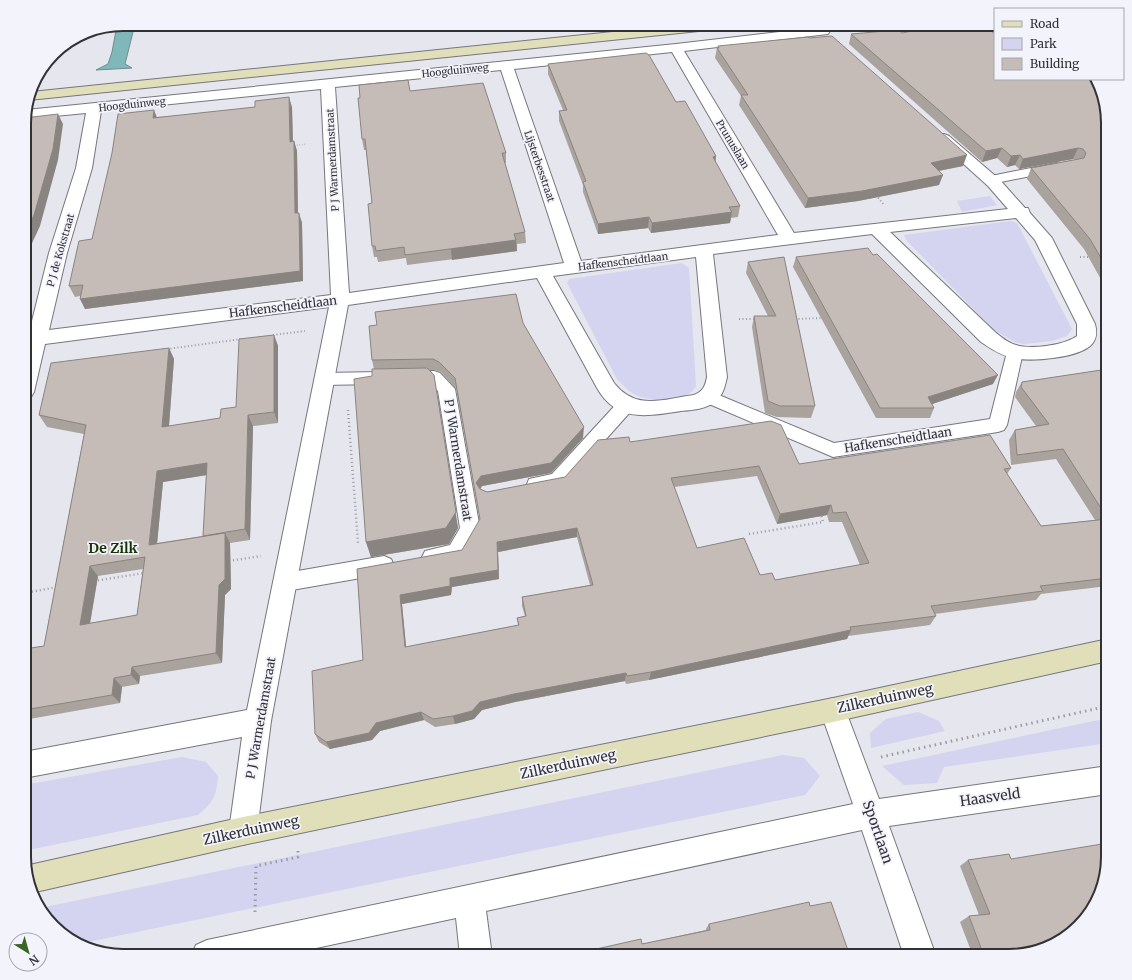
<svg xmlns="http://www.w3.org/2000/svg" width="1132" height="980" font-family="Merriweather,serif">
	<rect width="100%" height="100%" fill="#e6e6ef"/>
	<path fill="#d4d3f0" d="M990,196l7,9 -35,7 -5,-11z
		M1011,221l6,2 55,106 -5,7 -15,5 -29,3 -8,-2 -21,-12 -87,-89 -3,-6z
		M682,263l7,5 7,118c-2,3 -4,6 -6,7 -11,8 -40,8 -52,3 -9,-4 -14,-10 -21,-17l-50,-96 2,-4z
		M918,712l21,9 6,10 -74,17 -1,-15 16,-14z
		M1108,718v25l-164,24 -7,16 -33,2 -22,-19z
		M783,755l21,3 16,18 -15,19 -727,149 -25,-17 -13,-19z
		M182,757l24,5 12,14c-2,21 -4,25 -20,39l-174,36v-66z"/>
	<path fill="#80b7b9" stroke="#698f92" d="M123,24h12l-10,40 7,4 -36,2 12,-6 4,-12 5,-27z"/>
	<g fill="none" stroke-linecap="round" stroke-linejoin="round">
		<g stroke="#76767e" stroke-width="2">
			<path id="lane" d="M1056,163l5,1 2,3 -2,3 -70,14 -5,-1 -2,-3 2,-3z
				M1015,346l6,2 2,4 -16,73 -3,5 -6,2 -165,25 -131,-56 -3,-4 3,-4 6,-2 6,2 120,50 156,-24 17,-67 2,-4z
				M434,371l6,2 15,16 25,140 -17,29 -31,7 -7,-2 -3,-6 3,-6 25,-6 10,-17 -22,-137 -8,-8 -106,2 -6,-2 -3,-4 3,-4 6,-2z
				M626,399l6,1 3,5 -3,5 -67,75 -29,6 -7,-2 -2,-5 2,-5 23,-5 68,-74z
				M384,556l7,3 3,6 -3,6 -7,3 -98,17 -7,-3 -3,-6 3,-6 7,-3z"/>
		</g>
		<g stroke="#76767e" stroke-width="2">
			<path id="street" d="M823,27l5,1 2,3 -2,3 -144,17 110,182 214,-24 -20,-23 -52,-47 3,-3 5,-2 5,2 51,44 25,28h3l2,5 22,25 43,86c2,8 2,14 -3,20 -12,14 -61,18 -78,14 -12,-2 -23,-9 -33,-16l-109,-108 -159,20 14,123c-2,9 -4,18 -11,24 -9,8 -24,9 -35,10 -34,5 -64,12 -84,-23l-60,-110 -189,27 -77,416 -14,110 -4,10 -10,4 -10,-4 -4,-10 13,-94 -218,41v-26l223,-42 82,-403 -284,37 -11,48 -3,5 -7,2v-47l2,-6h-2v-13h5l20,-80 27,-85 10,-55 -62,6 2,-9 650,-66zM672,52l106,183 -197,26 -67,-192zM501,70l63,193 -215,30 -14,-206zM321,89l10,206 -282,35 18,-77 25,-85 9,-57zM1016,218l19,22 42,84v12c-12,9 -46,14 -61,9 -8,-2 -15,-8 -21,-13l-105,-100zM696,257l11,120c-2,10 -4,14 -13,18 -31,4 -58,16 -80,-12l-61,-107z
				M833,698l9,3 37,98 229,-33v28l-219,32 47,130h-32l-42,-126 -376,81 6,45h-32l-4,-38 -177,38h-88l5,-11 11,-5 646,-136 -33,-94 4,-9z"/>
		</g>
		<g stroke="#76767e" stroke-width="2">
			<path id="secondary" d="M690,24h44l-1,3 -5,1 -699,72 2,-8z
				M1108,639v22l-275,61 -590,123 -212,48 -6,-27 218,-49 590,-119z"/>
		</g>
		<path stroke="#9b9ba2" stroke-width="1.5" stroke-dasharray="0.5 2" stroke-linecap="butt" d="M898,24l12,10
			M843,29l42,-5
			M292,146l15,-2"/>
		<path stroke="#9b9ba2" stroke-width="2" stroke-dasharray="1 2.5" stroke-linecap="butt" d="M876,195l8,10
			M1080,257h11
			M739,319h17
			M795,319l29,-1
			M273,335l32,-4
			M167,349l75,-10"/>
		<path stroke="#9b9ba2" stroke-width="2.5" stroke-dasharray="1 3" stroke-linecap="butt" d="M348,410l10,133
			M749,534l74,-12 -2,-8
			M229,561l32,-5
			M94,581l50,-8
			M24,593l34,-6"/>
		<path stroke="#9b9ba2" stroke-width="3" stroke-dasharray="1.5 4" stroke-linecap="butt" d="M881,757l227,-51
			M255,912l1,-46 42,-9v-6"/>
		<use href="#lane" fill="#fff" fill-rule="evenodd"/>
		<use href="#street" fill="#fff" fill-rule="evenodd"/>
		<use href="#secondary" fill="#e0dfb9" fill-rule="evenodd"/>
	</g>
	<path fill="#a9a29d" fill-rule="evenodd" d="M902,33l93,46 113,44v169l-24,-43 -57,-70 4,-11 46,-9h-4l-54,10 -4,-4 -8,2 -10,-9 -15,4 -133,-118 2,-10z
		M718,46l245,120 -24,5v14l-81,16 -53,7 -66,-103 2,-9 -26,-38 2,-10z
		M548,64l128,38 40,54 -1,5 25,45 -2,11 -7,1 -1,5 -79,10 -3,-5 -50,6 -15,-42v-7l-24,-64v-10l4,-1 -15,-36z
		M410,91l96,62v10h-1l20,69 1,11 -9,1v7l-110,14 -1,-7 -28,4 -1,-5h-3l-2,-11v-43l-6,-53h-2l-2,-11z
		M292,107l1,34h1l3,10 1,62 4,10 1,58 -218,28 -5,-13 -5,1 -6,-11 23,-47 65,-122z
		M873,255l120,129 -61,20 2,4 -4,10h-54l-83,-151 3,-10z
		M784,257l31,149 -4,12 -34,-1 -12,-4 -13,-86 2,-11h14l-22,-43 2,-11z
		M523,323l60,115 -32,35 -69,13 -2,3 7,3 78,-15 65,-35 169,22 212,4 -4,6 34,52 54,-6 -39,-61 -45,6 -2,-25 6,-10 21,-4 -21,-29 1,-5 6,-10 86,-13v217l-67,8 -5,6 -101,14 1,2 -6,9 -82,11 -1,3 -198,41 -23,4 -1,-3 -110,21 -33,8 -8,9 -19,5 -20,3 -11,-7 -44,11 -8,9 -42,9 -11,-7 -4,-8 48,-74 -6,-91 105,-19 18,-30 -24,-131 -15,-17 -7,-2h-6l30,158 -9,16 -78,13 -5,-15 6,-166 2,-7 -2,-9zM757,476l20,48 50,-9 2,7h13l18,43 -85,15 -15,-5 -63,-27 -23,-61zM577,537l13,48 -68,12v9l3,10 -8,2 1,7 -112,22 -4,-43 49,-9 1,-8 47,-8 -1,-27z
		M274,335l4,11v77l-25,3 -3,114 -20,3 1,46 -6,6 -3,68 -82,13 -1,8 -17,3 -2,16 -96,17v-71l20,-3 40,-212 -37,-7 -8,-12 130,-67 5,11 -5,67 51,-8 16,-11zM207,475l-4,61 -46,7 6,-61zM143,569l-6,46 -47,8 8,-47z
		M968,860l41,96h-36l-13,-34 9,-6 10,-1 -19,-49z
		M810,906l40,50h-285l77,-12 64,-14v-1l3,-5z"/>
	<path fill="#8a8480" d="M289,97l3,10 1,45 -3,-10z
		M154,110l4,10 -5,-2z
		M58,114l5,10 -5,36 -18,66 -14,30 1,3 -3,10v-34z
		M294,141l3,10 1,72 -3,-10z
		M1002,148l-5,10 -15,4 4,-11z
		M1078,148l-5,11 -54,10 4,-10z
		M967,155l-4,11 -36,7 4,-10z
		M1020,155l-5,10 -8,2 4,-11z
		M716,156l-1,11 -2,-10z
		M943,175l-4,10 -81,16 -53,7 3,-10z
		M732,212l-2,11 -79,10 1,-10z
		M299,213l3,10 1,58 -218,28 -5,-10z
		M649,217l-1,11 -50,6v-10z
		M516,240l1,11 -65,9 -1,-11z
		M274,335l4,11v77l-4,-11z
		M169,348l5,11 -6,79 -6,-11z
		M434,375l24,153 -9,16 -78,13 -5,-15z
		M998,375l-5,9 -70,23 5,-10z
		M248,415l5,11 -3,114 -5,-11z
		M584,427l-1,11 -32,35 -69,13 -4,7 -2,-10 5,-7z
		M207,463l6,11 -50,8 -7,73 -7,-10 8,-74z
		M831,505l-4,10 -50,9 3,-10z
		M577,528v9l-79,15 1,27 -47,8 -1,8 -49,9 5,52 -2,-9 -5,-52 97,-53z
		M225,533l5,10 1,46 -6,6 -3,68 -6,-10 3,-68z
		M90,566l8,10 -10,59 -8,-10z
		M851,630l-4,9 -198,41 2,-8z
		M132,667l8,9 -1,8 -8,-9z
		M626,673l-1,8 -110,21 -33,8 -8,9 -19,5 -2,-8 27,-14 34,-8z
		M114,678l8,9 -2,16 -8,-8z
		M421,712l3,8 -44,11 -8,9 -42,9 -4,-7 50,-19z"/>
	<path fill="#c5bcb7" stroke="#8a8480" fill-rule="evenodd" d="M945,24h9l34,5 7,5v45h102l3,6 8,38v147l-18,-31 -59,-71 53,-10 2,-5 -3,-4 -5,-1 -55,11 -3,-4 -9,1 -9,-8 -16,3 -135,-117 47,-4 4,3z
		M832,36l135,119 -36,8 12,12 -81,16 -54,7 -67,-103h7l-31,-47h2l-1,-2 90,-9 1,1z
		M646,53l3,2 27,47 9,-1 31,55 -3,1 27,49 -11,1 3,5 -80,11 -3,-6 -51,7 -15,-42 3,-1 -27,-70 8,-1 -19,-46z
		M408,80l2,11 73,-8 23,70h-4l23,79 -11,2 2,6 -111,15 -1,-8 -28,4 -1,-5h-3l-4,-42 4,-1 -7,-64h-3l-4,-41h2l-1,-13z
		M289,97l1,45 4,-1 1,72h4l1,58 -220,28 3,-14 -14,1 10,-45 13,-2 20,-86 6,-39 36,-4 -1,8 102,-11v-6z
		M58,114l-5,35 -19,66 -10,20v-117z
		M868,248l5,7 4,-1 121,121 -70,22 6,11h-54l-84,-151z
		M784,257l31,149h-35l-12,-5 -14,-85h22l-28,-54z
		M516,294l7,29 61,104 -33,36 -70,13 -5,7 4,6 7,3 78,-15 33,-37 31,-3 1,5 141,-21 10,4 18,39 191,-29 21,33 -7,1 37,57 67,-7 -45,-70 -46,6 -2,-25 34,-6 -28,-37 1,-5 86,-13v209l-68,8 3,5 -112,15 5,10 -86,11 1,3 -200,42 -24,4 -1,-3 -112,21 -34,8 -8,9 -19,5 -20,3 -12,-7 -45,11 -7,10 -43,9 -11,-8 -3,-63 51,-11 -6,-91 105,-19 18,-31 -25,-141 -16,-16 -6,-3 -61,1 -3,-34 8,-1 -2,-13zM759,466l21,48 51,-9 2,8 13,-1 23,51 -94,17 -3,-7 -12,2 -16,-37 -47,10 -26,-70zM577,528l16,57 -71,12 4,19 -9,2 2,7 -114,22 -5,-52 50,-9v-8l48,-8 -1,-28z
		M274,335v77l-26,3 -3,114 -42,7 4,-73 -50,8 -8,74 76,-12v46l-6,6 -3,68 -84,14 -1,8 -17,3 -2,17 -88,15v-61l20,-3 42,-221 -47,-10 12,-52 118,-15 -7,79 58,-9 1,-9 15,-2 3,-68zM145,557l-8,58 -57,10 10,-59z
		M427,368l7,7 22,137 -10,16 -80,14 -12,-163 18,-3v-7z
		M1108,843v20l-8,32 -21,32 -32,21 -38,8h-25l-15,-40 21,-2 -22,-54 41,-6 2,5z
		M809,902l1,4 21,-4 19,54h-285l76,-17 1,5 68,-14 -1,-6z"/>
	<g text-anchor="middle" stroke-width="3.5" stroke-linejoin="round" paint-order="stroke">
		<g font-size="10" fill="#323236" stroke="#f3f3fc">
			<text transform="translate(455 70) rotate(-6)" y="4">Hoogduinweg</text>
			<text transform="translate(132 104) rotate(-6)" y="4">Hoogduinweg</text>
			<text transform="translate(733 144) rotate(59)" y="4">Prunuslaan</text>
			<text transform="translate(332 160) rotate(-93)" y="4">P J Warmerdamstraat</text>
			<text transform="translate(540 166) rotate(71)" y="4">Lijsterbesstraat</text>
			<text transform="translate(60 250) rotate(-74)" y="4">P J de Kokstraat</text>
			<text transform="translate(623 261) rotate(-7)" y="4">Hafkenscheidtlaan</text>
		</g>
		<g font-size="12" fill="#323236" stroke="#f3f3fc">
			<text transform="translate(283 307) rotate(-7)" y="4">Hafkenscheidtlaan</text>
			<text transform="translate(898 440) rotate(-9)" y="4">Hafkenscheidtlaan</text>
			<text transform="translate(458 460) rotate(81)" y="4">P J Warmerdamstraat</text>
			<text transform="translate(261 718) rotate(-80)" y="4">P J Warmerdamstraat</text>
		</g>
		<g font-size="14" font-weight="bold" fill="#163303" stroke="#f3f3fc">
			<text x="113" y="553">De Zilk</text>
		</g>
		<g font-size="14" fill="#323236" stroke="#f3f3fc">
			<text transform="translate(885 698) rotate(-12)" y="5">Zilkerduinweg</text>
			<text transform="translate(568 764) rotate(-12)" y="5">Zilkerduinweg</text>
			<text transform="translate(990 797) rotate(-8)" y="5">Haasveld</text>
			<text transform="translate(251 830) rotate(-12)" y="5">Zilkerduinweg</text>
			<text transform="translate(878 832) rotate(71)" y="5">Sportlaan</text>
		</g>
	</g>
	<path d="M0 0H1132V980H0ZM123 31H1009A92 92 0 0 1 1101 123V857A92 92 0 0 1 1009 949H123A92 92 0 0 1 31 857V123A92 92 0 0 1 123 31Z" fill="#f3f3fc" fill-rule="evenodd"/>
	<path fill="none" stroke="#323236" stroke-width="2" d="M123 31H1009A92 92 0 0 1 1101 123V857A92 92 0 0 1 1009 949H123A92 92 0 0 1 31 857V123A92 92 0 0 1 123 31Z"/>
	<rect x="994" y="8" width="130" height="72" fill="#f3f3fc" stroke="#a6a6ad"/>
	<rect x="1002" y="21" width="20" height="6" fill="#e0dfb9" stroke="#a6a6ad"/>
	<text x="1030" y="28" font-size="12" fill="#323236">Road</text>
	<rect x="1002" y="38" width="20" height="12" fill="#d4d3f0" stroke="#a6a6ad"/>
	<text x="1030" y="48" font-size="12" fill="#323236">Park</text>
	<rect x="1002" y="58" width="20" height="12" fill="#c5bcb7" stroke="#a6a6ad"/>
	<text x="1030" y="68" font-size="12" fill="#323236">Building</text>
	<g transform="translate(28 952) rotate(143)"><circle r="19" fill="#f3f3fc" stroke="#a6a6ad"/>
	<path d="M0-3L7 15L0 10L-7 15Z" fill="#3a6522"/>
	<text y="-6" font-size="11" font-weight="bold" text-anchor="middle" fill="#323236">N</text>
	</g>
</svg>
